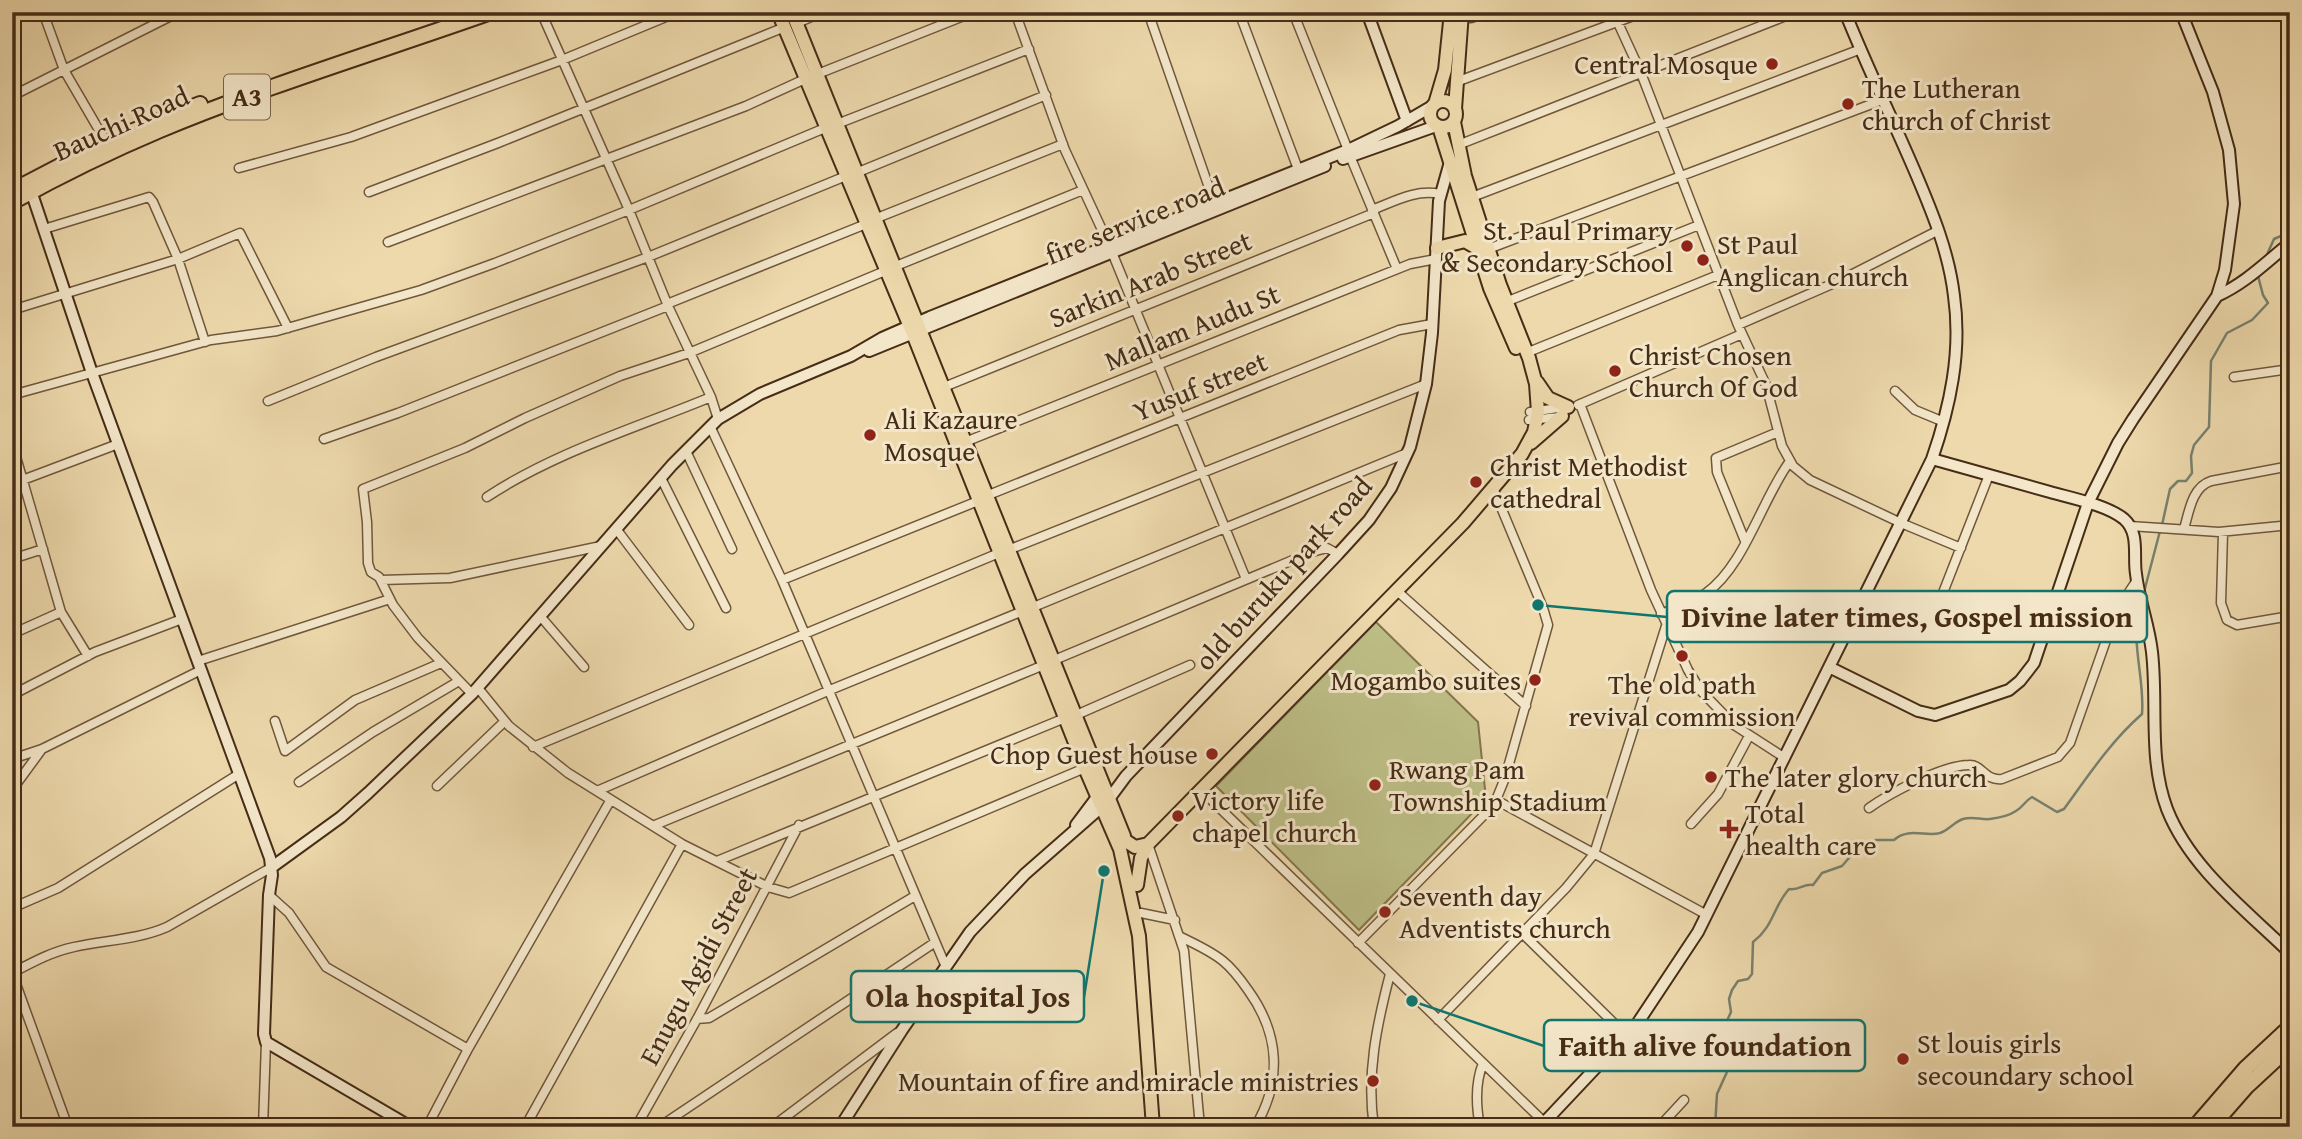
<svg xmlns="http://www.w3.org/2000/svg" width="2302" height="1139" font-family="'Gentium Book Plus',serif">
	<rect width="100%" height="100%" fill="#edd9ac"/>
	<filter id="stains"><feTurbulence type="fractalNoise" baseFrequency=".00286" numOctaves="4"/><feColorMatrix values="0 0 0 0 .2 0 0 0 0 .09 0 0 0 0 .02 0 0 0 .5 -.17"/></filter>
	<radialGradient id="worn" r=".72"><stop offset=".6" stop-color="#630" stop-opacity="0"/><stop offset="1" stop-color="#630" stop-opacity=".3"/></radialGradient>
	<path fill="#bdbe86" stroke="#82754e" stroke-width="2" d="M1376,622l102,100 8,77 -127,131 -143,-144z"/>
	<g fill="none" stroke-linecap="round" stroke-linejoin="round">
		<path stroke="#78816f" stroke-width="2.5" d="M2265,259l9,-20 16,-7
			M2162,525l8,-36 8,-8h8l6,-8 -1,-17 3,-11 15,-18 2,-66 16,-28 25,-13 16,-17 -5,-8 -5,-19
			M2144,592l16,-61
			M1715,1127l2,-33 10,-22v-22l-3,-14 1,-11 6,-13 -2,-13 3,-9 6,-9 10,-2 4,-5 1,-32c21,-16 20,-35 36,-53 10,2 15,-6 24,-4l9,-12 20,-7 13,-15 21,-11h18c14,-13 32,-3 46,-7 9,-3 14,-11 23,-14 10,-3 18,1 27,0 8,-1 20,-4 26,-8 7,-4 9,-10 16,-14l25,15 7,-3c24,-33 47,-68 78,-95 3,-33 -11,-70 -3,-102"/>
		<g stroke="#70573c" stroke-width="11">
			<path id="street" d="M43,12l21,58 42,72
				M541,12l88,198 39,96 43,91 7,22
				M1015,12l50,138 44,95 137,334
				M1148,12l66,190
				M1239,12l59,157
				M1293,12l55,138
				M1613,12l28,61 97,252 28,60 16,61 11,20 17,14 91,43 60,25
				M1458,16l13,2 18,-6
				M797,23l26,-11
				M1456,82l188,-70
				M12,96l167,-84
				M837,124l192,-75
				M1458,145l338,-133
				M1350,156l47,113
				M239,168l112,-31 211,-77 116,-48
				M856,173l190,-78
				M369,192l129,-49 287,-116
				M1472,197l389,-148
				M1372,210c23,-9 44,-21 68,-16
				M877,218l186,-74
				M44,229l105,-32 4,5 25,57 27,83
				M388,242l358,-136 59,-27 169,-67
				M2285,247l5,27
				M1488,249l397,-150
				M896,266l187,-76
				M1503,303l196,-78
				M667,304l199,-80
				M12,310l166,-51 62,-26 48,95
				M1738,325l101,-44 100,-51
				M1526,353l192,-78
				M2234,377l56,-8
				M944,387l430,-174
				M1895,391l20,19 29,12
				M12,395l199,-55 66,-9 144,-41 74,-27 134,-53 196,-82
				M268,401l108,-44 272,-100 198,-81
				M1580,404l71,186 37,80 13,21 33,34 51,33
				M1578,405l164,-71
				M1530,412l35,-5
				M1529,420l31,-3
				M710,426l72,154 164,387
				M324,439l74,-26 270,-107
				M965,442l445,-178 26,-5
				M12,443l49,169 27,44
				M686,451l46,98
				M661,478l65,130
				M12,484l106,-40
				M986,496l413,-166 33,-6
				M487,497c68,-45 149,-69 224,-100
				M2130,526l89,6 71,-7
				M2184,529c5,-17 8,-42 27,-48l79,-15
				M617,530l72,95
				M2223,532l-2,71 6,17 10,5 53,-9
				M1745,541l-28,-69 -1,-14 62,-26
				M1008,550l418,-166
				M12,559l31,-10
				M381,580l69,-2 151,-32
				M782,580l196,-79
				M1396,590l130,116
				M1939,603l50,-128
				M1031,608l376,-155
				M1661,614c15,-6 32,-11 45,-21 38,-26 56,-94 84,-132
				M541,617l43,50
				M12,634l49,-22
				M198,661l192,-62
				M1052,661l260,-109 15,-4 11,6
				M478,688l31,38 59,47 114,71 86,43 21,6 296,-125
				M472,694l-54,-56 -25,-33 -14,-28 -8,-5 -3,-9 -1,-41 -4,-33 102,-41 60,-30 95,-42 69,-23 196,-82
				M12,695l83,-43 87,-33
				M1074,716l116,-51
				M275,721l10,30 70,-51 86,-37
				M533,747l466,-194
				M12,759l30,-10 159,-79
				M299,782l74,-50 86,-51
				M437,786l68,-65
				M1200,789l344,333
				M12,790l30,-41
				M597,791l233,-101 193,-79
				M1496,800l211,115
				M1869,808c21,-15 74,-43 100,-43 13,-1 15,16 33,14l56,-22 12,-14 46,-131 21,-32
				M1691,824l27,-30 31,-58
				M655,825l389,-160
				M1148,844l36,107 16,176
				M717,861l348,-143
				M269,895l20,18 37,54 142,82
				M12,908l46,-20 181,-114
				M1141,913l34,7
				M1522,933l105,103
				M1181,937c14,7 30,14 42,24 10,8 18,19 25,29 31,43 35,90 7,137
				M1358,943l133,-135 5,-8 9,-22 43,-153 -5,-17 -50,-120
				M12,973c21,-11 39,-21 62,-26 31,-7 63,-7 93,-20l105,-60
				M12,973l56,154
				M697,1019l12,-1 206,-122
				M1438,1020l128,-132 28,-34 72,-228
				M263,1127l3,-85
				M427,1127l41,-78 142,-248
				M525,1127l157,-283
				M636,1127l61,-108 102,-194
				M659,1127l275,-184
				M772,1127l125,-94
				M1374,1127c-8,-52 3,-103 16,-153
				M1480,1127c-4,-21 -5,-44 3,-64
				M1659,1127l25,-27"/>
		</g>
		<g stroke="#462c17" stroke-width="14">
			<path id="secondary" d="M1367,12l40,109
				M1343,159l93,-33
				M29,185l63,188 178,485 2,17 -3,20 -5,139 2,8 145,85
				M2217,296c29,-13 49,-34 73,-53
				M869,351l456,-185
				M1932,459c39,11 79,22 118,33 21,6 57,13 74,27 16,14 9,37 12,55 3,26 13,51 16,78 6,53 -4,106 15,157 23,59 79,101 123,144
				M1831,668l87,43 17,4 74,-25 11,-9 14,-18 54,-160 30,-60 15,-24 84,-123 8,-26 9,-66 -5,-54 -16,-58 -32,-80
				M1076,825l24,-32
				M272,867l69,-50 27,-24 104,-99 200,-229 46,-46 42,-25 91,-38 31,-18 48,-21 418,-167 50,-24 36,-21
				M840,1127l62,-97 68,-98 55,-58 81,-71 20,-27 212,-222 31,-34 22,-32 19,-41 16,-63 6,-51 7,-132 11,-39
				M1540,1127l97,-103 61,-92 234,-473c18,-52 30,-107 22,-163 -5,-43 -21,-82 -38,-122 -23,-54 -49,-107 -71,-162"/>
		</g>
		<g stroke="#462c17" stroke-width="16">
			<path id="primary" d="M778,12l135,322 172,434 35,81 19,87 14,191
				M792,12l332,824
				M1430 114a13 13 0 1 1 26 0a13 13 0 1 1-26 0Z
				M1435,104l10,-34 6,-58
				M1455,109l7,-97
				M1439,127l51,161 26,60
				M1437,248l28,-7 12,7
				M1537,382l11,16 20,9
				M1531,443l31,-27
				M1126,841l9,6 13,-3
				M1137,885l4,-27 7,-14 315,-321 59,-69 12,-22 4,-20 -2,-28 -7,-26 -29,-73 -35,-109 -11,-54"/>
		</g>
		<g stroke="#462c17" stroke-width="18">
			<path id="highway" d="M12,191l94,-49 94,-38
				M12,202c49,-27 98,-51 148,-72 108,-45 221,-79 331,-118
				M2195,1127l51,-59 44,-41
				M2211,1127l35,-40 44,-41"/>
		</g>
		<use href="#street" stroke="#f3e6c9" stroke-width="8"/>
		<use href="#secondary" stroke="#f3e6c9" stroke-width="10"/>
		<use href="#primary" stroke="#edd9ac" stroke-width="12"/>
		<use href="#highway" stroke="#edd9ac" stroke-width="14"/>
	</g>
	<g fill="#8f2418" stroke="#f3e6c9" stroke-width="2.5">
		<circle cx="1772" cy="64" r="7"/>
		<circle cx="1848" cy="104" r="7"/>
		<circle cx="1687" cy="246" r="7"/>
		<circle cx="1703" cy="260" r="7"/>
		<circle cx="1615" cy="371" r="7"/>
		<circle cx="870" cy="435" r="7"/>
		<circle cx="1476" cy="482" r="7"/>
		<circle cx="1682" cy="656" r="7"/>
		<circle cx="1535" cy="680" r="7"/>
		<circle cx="1212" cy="754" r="7"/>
		<circle cx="1711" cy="777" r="7"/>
		<circle cx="1375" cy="785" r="7"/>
		<circle cx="1178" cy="816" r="7"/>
		<path d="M1725.5 818.5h7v7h7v7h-7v7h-7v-7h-7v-7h7z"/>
		<circle cx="1385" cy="912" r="7"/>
		<circle cx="1903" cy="1059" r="7"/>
		<circle cx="1373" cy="1081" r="7"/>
	</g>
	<g text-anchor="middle" stroke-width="6" stroke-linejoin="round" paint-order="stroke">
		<rect fill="#f3e6c9" stroke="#7a644c" stroke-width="2" x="224" y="74.5" width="46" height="45" rx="5"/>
		<g font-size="26" font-weight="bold" fill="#462c17">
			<text x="247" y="106">A3</text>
		</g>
		<g font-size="28" fill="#462c17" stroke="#f3e6c9" text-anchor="start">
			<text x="1758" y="74" text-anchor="end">Central Mosque</text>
			<text x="1862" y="98">The Lutheran<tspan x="1862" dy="32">church of Christ</tspan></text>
			<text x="1673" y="240" text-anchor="end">St. Paul Primary<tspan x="1673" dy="32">&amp; Secondary School</tspan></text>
			<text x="1717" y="254">St Paul<tspan x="1717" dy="32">Anglican church</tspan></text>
			<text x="1629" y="365">Christ Chosen<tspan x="1629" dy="32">Church Of God</tspan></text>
			<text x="884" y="429">Ali Kazaure<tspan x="884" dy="32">Mosque</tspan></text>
			<text x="1490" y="476">Christ Methodist<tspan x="1490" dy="32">cathedral</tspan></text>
			<text x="1521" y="690" text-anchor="end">Mogambo suites</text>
			<text x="1682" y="694" text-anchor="middle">The old path<tspan x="1682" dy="32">revival commission</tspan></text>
			<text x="1198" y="764" text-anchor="end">Chop Guest house</text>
			<text x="1389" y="779">Rwang Pam<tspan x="1389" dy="32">Township Stadium</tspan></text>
			<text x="1725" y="787">The later glory church</text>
			<text x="1192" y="810">Victory life<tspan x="1192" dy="32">chapel church</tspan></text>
			<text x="1745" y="823">Total<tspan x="1745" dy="32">health care</tspan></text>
			<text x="1399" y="906">Seventh day<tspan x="1399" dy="32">Adventists church</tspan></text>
			<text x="1917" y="1053">St louis girls<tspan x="1917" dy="32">secoundary school</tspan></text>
			<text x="1359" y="1091" text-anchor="end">Mountain of fire and miracle ministries</text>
		</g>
		<g font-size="28" fill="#462c17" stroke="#f3e6c9">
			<text transform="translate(121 123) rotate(-24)" y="10">Bauchi Road</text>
			<text transform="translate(1135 220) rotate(-22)" y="10">fire service road</text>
			<text transform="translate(1150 279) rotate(-22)" y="10">Sarkin Arab Street</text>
			<text transform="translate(1192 327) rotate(-22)" y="10">Mallam Audu St</text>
			<text transform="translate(1200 386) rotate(-22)" y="10">Yusuf street</text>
			<text transform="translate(1283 573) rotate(-48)" y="10">old buruku park road</text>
			<text transform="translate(698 966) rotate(-62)" y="10">Enugu Agidi Street</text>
		</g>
	</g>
	<path fill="none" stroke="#0f766e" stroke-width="2.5" d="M1538 605L1667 617M1104 871L1084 997M1412 1001L1544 1046"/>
	<g fill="#0f766e" stroke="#f3e6c9" stroke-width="2.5">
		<circle cx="1538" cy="605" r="7"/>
		<circle cx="1104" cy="871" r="7"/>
		<circle cx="1412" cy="1001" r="7"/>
	</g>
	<g fill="#f3e6c9" stroke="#0f766e" stroke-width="2.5">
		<rect x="1667" y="591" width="480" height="51" rx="7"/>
		<rect x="851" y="971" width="233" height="51" rx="7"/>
		<rect x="1544" y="1020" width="321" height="51" rx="7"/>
	</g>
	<g font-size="30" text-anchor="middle" font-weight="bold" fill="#462c17">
		<text x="1907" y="627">Divine later times, Gospel mission</text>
		<text x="968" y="1007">Ola hospital Jos</text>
		<text x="1705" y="1056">Faith alive foundation</text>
	</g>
	<rect width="2302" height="1139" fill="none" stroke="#edd9ac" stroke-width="42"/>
	<rect x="14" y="14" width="2274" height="1111" fill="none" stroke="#462c17" stroke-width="3.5"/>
	<rect x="21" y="21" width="2260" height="1097" fill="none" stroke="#462c17" stroke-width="2"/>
	<rect width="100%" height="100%" filter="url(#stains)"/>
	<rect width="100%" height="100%" fill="url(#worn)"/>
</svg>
